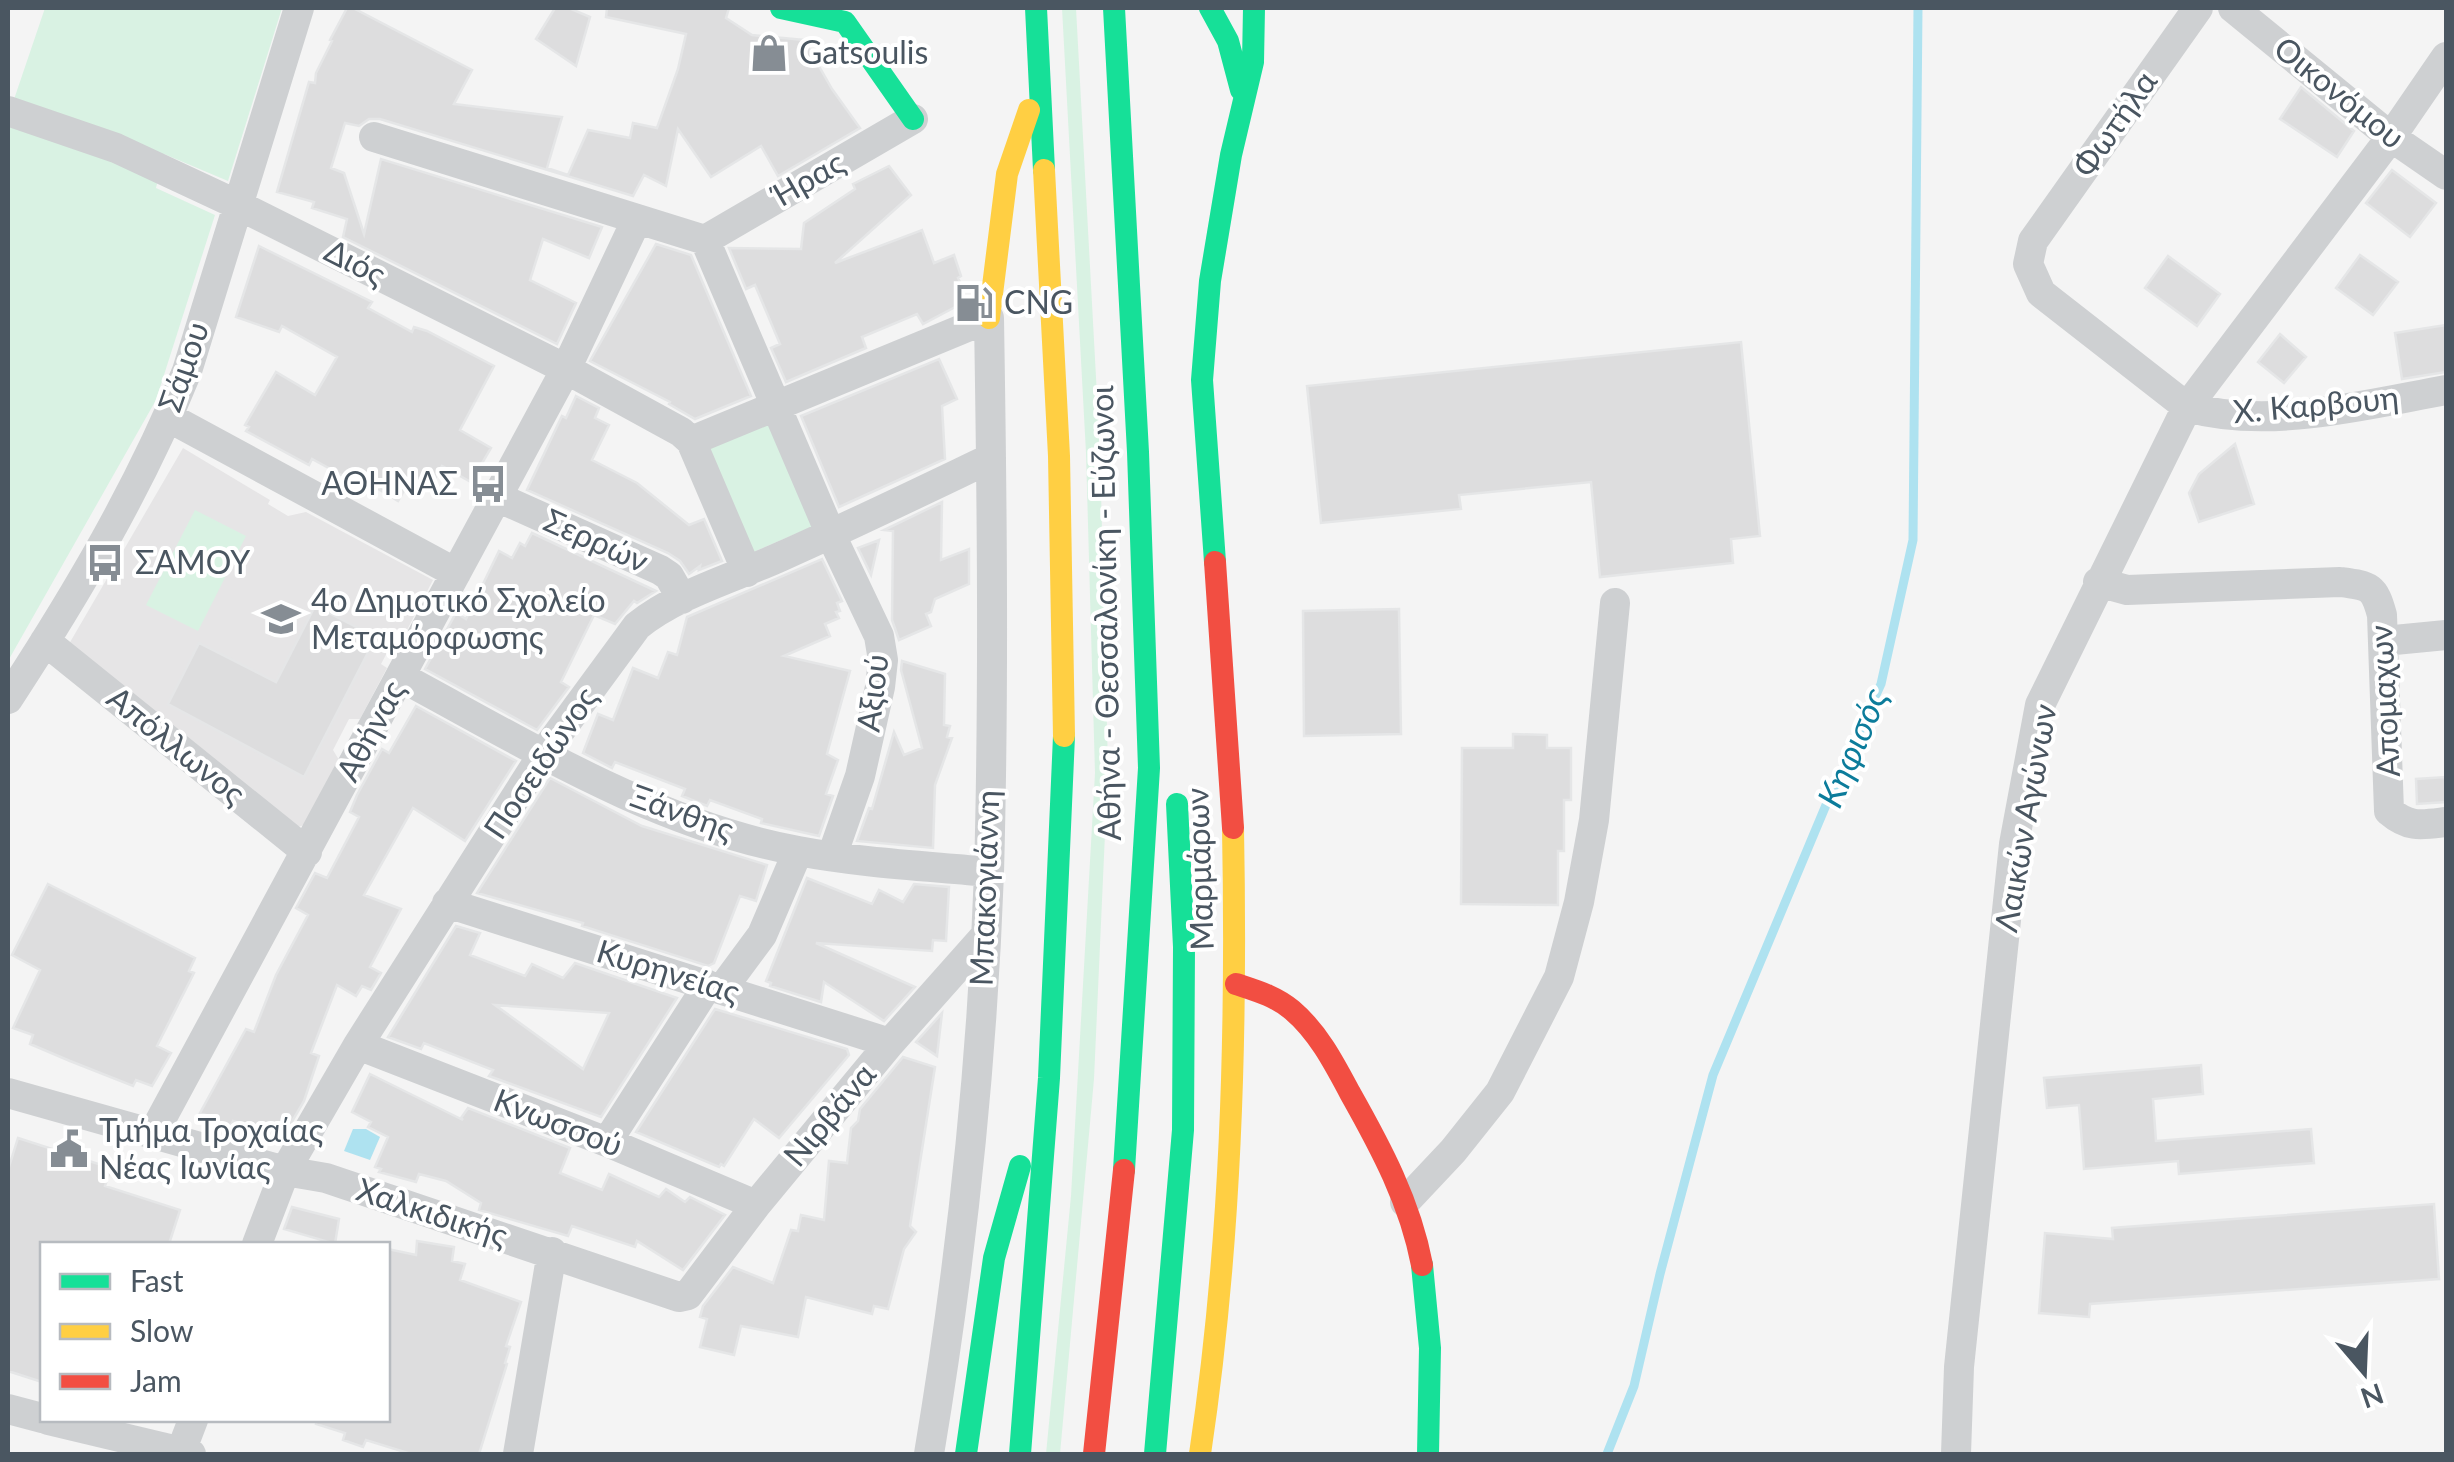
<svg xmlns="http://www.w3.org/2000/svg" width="2454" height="1462" font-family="Lato,sans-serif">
	<rect width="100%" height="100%" fill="#f4f4f4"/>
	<path fill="#e6e5e6" d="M183,448l87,52 -2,4 20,12 18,-4 127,68 -37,71 -7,-2 -8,15 6,4 -27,51h-11l-16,31 6,10 -35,65 -6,2 -229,-183z"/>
	<path fill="#d9f2e3" d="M45,8h237l-54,173 -64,-27 -8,34 59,27 -59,185 -148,261v-544z
		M1062,8h14l24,443 8,316 -14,312 -34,375h-14l25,-258 24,-423 -9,-320z
		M762,406l68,113 -93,40 -59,-119z
		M195,510l51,26 -48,95 -52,-26z"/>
	<path fill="#aee2f0" d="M353,1129h13l14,8 -10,23 -26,-9z"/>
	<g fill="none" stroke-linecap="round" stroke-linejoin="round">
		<path stroke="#aee2f0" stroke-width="9" d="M1607,1454l27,-68 26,-112 53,-199 113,-270 55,-121 32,-144 5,-532"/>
	</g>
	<path fill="#ddddde" stroke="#e5e6e7" stroke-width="2.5" fill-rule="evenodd" d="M347,8h6l119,62 -18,34 108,13 -15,51 21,7 20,-45 42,8 3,-15 24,5 21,-59 8,-35 -80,-17 1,-9h122l-3,10 26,17 52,5 28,49 28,39 -82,48 -17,-30 -50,31 -33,-48 -12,57 -22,-11 -11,21 -253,-77h-11l-10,7 -14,-3 -14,45 13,5 20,61 17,-75 221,68 -13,31 -46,-19 -13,41 46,23 -19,41 -214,-107 4,-18 -35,-11 2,-6 -37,-10 32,-110 6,1 1,-10 16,-32 -2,-1z
		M555,8h14l21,9 -14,49 -40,-27z
		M2301,87l53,44 -17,26 -57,-38z
		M889,166l22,29 -76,68 87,-33 12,33 20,-8 7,21 -3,2 4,8 -3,19 -36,19 -6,-10 -55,23 4,11 -80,34 -15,-34 9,-4 -25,-59 -9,4 -17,-41 72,1 3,-26 51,-34 -2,-5z
		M2392,170l44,33 -26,34 -44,-34z
		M656,244l35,11 60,141 -56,23 -26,-15 1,-2 -80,-41z
		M259,246l113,56 -4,6 44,24 2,-5 13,4 67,35 -34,64 31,18 -20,34 -29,-16 -11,20 -18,-11 -15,26 -23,-14 -3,5 -5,-3 -55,-30 -3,6 -63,-34 3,-4 -4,-2 31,-53 39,23 22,-38 -55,-31 -3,6 -43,-15z
		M2360,255l38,27 -25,33 -37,-27z
		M2168,256l52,38 -23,32 -52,-38z
		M2446,325v47l-44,7 -7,-46z
		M2280,334l26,23 -22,26 -26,-21z
		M1741,342l19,194 -29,3 2,24 -133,14 -9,-95 -132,13 2,14 -140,14 -14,-137z
		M939,359l18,40 -15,7 3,53 -106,48 -38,-91z
		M576,396l23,12 -4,10 14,7 -17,35 45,23 52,42 15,-6 18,42 -23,9 1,-4 -11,8 -9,-13 -12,-8 -141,-63 33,-70 2,-4 4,2z
		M2235,444l19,60 -55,18 -10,-29 10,-19z
		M942,502l-1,58 28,-11v35l-34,15 -4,13 -5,2 5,12 -32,14 -7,-20 1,-89 -9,-1z
		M532,533l124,58 -19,12 -3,-2 -19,23 -21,-9 -33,67 8,5 -32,43 -112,-61 31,-56 10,6 33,-68 13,7 8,-15 5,3z
		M879,540l-8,35 -13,-27z
		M822,559l20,42 -5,2 3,8 -4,1 3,6 -14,6 5,12 -46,20 66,15 -23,83 11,6 -12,34 7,2 -14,40 -58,-13 1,-4 -52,-19 -3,6 -25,-10 3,-7 -70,-27 -3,6 -29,-15 15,-39 15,6 20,-52 25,10 10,-26 9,3 10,-38z
		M315,606l61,31 -72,140 -136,-73 31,-61 77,39z
		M1399,609l2,125 -97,2 -1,-125z
		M902,661l43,13 -1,51 6,1 -3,11 5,1 -17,47 -2,63 -76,-7 12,-33 3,1 22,-77 10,23 18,-7 -21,-78z
		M416,706l100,55 -51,80 -52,-33 -49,87 37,14 -31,58 11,6 -10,17 -9,-4 -6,10 -19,-11 -26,68 8,3 -15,45 -21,36 -50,-16 -2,4 -26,-7 1,-3 -6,-2 46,-84 8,3 22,-57 32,-60 -12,-7 19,-35 12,5 32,-61 -9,-5 7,-17 25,-46 7,4z
		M1513,734l34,1v13h24v52h-7v51h-6v54l-97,-1 1,-156h51z
		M2446,777v25l-29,2 -1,-25z
		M550,778l92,48 125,39 -11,36 -16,-5 -26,67 -6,3 -126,-40 1,-3 -106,-30z
		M807,878l65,26 7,-14 24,12 11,-18 35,3 -3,54 -13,-1 -1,11 -116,-8 99,44 -31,34 -60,-39 -3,20 -51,-16 1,-3 -5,-2z
		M48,884l147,74 -6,13 5,2 -37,73 14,7 -19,33 -16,-6 -3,6 -63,-25 -40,-17 3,-9 -20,-7 27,-58 -28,-15z
		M456,926l24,7 -10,22 55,21 7,-12 31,14 12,-15 102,35 -76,119 -112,-41 4,-6 -69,-27 -3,6 -33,-12zM495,1005l114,8 -26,56z
		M715,1009l132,40 2,6 -70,83 -25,-19 -30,47 -3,-2 -2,3 -83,-35z
		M942,1013l-5,43 -21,-14z
		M903,1057l32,10 -25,159 6,6 -12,17 -16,60 -14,-3 -2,8 -66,-17 -8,40 -57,-11 -7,29 -34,-8 7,-28 -7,-2 3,-11 30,-39 40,16 18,-53 7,1 3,-16 23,5 5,-59 18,2 4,-35 7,-7 2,-12z
		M2201,1065l2,29 -50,5 3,42 155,-12 3,34 -135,11 -1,-13 -94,8 -5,-64 -32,3 -3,-30z
		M370,1074l93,46 -2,-2 7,-10 102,40 -10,25 42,17 7,-16 50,23 7,-8 19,13 5,-5 35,18 -42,55 -46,-29 -2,6 -63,-21 -4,10 -89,-26 2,-7 -35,-22 -27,-7 -3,8 -37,-10 2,-3 -6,-2 13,-30 -20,-10 3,-5 -19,-10z
		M18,1138l93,30 -6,18 75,24 -11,34h-127v138l-34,-11v-201z
		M2434,1204l5,75 -349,25 -1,13 -50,-4 6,-80 68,6 -1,-11z
		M292,1207l47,12 -4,25 -51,-15z
		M417,1241l37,6 -2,14 13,3 -5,16 61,22 -15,44 4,1 -5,16 2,1 -28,90h-68l-45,-14 -3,7 -20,-7 2,-7 -29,-9 1,-4h71v-171l28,6z"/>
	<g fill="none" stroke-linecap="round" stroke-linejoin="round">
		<path stroke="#ced0d2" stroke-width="30" d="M2198,8l-165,233 -5,23 13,29 146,114c82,23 177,-2 259,-17
			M2233,8l158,129 55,38
			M8,111l108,37 120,56 330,165 115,63 10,9 56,131
			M374,137l331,103 126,295 48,101 4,24 -3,27 -20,89 -28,80
			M705,240l208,-121
			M168,417l288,156
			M691,441l298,-123c3,185 5,370 0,555 -7,194 -28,390 -60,581
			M497,497l163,73 9,6 13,23
			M2098,582l29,8 213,-8c30,4 34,4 42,33l7,196c20,17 32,14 57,11
			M45,641l262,211
			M2384,641l62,-6
			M401,677c125,67 255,148 397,174 63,12 128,15 191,21
			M8,699c68,-104 132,-212 179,-328l112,-363
			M447,903l443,140
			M722,989l40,-54 36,-84
			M358,1045l249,97 149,63
			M8,1093l277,78 41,7 353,119 9,-2 68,-90 134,-162 96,-108
			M153,1134l413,-765 71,-150
			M607,1142l101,-157
			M1405,1202l48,-51 47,-59 59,-115 20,-75 15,-82 21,-217
			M257,1244l28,-73 73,-126 185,-291 94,-128c41,-33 97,-48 145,-70 70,-31 140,-65 209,-98
			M8,1409l34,9
			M48,1420l143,34
			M180,1454l13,-34
			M518,1454l34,-202
			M1956,1454l3,-87 55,-523 26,-139 147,-298 204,-270 55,-80"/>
		<path stroke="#16e098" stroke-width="22" d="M781,8l64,14 68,97
			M1036,8l8,162
			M1114,8l24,444 11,316 -25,402
			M1210,8l18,33 13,49
			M1215,562l-13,-182 8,-99 21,-126 22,-93 1,-54
			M1422,1265l8,83 -2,106
			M966,1454l28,-196 26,-92
			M1020,1454l29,-376 15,-342
			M1155,1454l28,-324 1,-183 -7,-143"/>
		<path stroke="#ffcf43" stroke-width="22" d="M1044,170l15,286 5,280
			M989,318l18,-144 22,-64
			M1200,1454c31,-208 37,-416 33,-626"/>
		<path stroke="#f24e42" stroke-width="22" d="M1215,562l18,266
			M1236,984c21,7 39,12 56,26 26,22 42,53 58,83 31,55 60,109 72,172
			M1094,1454l30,-284"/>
	</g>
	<defs>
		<g id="shop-bare" transform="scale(3)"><path d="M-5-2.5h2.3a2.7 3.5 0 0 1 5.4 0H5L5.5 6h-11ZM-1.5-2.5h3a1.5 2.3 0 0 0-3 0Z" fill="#868d94" stroke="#fff" stroke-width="2.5" paint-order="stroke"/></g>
		<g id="fuel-bare" transform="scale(3)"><path d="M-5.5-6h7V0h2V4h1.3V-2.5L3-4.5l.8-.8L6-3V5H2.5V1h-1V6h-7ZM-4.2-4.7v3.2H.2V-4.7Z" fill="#868d94" stroke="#fff" stroke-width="2.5" paint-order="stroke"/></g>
		<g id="bus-bare" transform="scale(3)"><path d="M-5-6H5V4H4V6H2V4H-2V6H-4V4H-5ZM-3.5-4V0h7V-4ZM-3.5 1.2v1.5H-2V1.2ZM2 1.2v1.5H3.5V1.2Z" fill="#868d94" stroke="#fff" stroke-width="2.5" paint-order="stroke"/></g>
		<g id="school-bare" transform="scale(3)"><path d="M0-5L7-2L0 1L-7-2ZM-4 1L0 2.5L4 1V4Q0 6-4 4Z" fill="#868d94" stroke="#fff" stroke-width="2.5" paint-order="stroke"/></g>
		<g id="civic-bare" transform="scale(3)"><path d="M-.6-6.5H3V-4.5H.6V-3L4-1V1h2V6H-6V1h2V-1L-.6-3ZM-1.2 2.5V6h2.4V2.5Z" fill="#868d94" stroke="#fff" stroke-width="2.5" paint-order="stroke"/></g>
	</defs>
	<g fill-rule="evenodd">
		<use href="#shop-bare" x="769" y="53"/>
		<use href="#fuel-bare" x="974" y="303"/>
		<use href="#bus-bare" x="488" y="484"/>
		<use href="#bus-bare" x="105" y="563"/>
		<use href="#school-bare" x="281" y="619"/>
		<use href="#civic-bare" x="69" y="1149"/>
	</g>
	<g text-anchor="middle" stroke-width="8" stroke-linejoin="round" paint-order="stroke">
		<g font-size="32" fill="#4a5661" stroke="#fff" text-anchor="start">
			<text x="799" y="64">Gatsoulis</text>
			<text x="1004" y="314">CNG</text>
			<text x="458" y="495" text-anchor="end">ΑΘΗΝΑΣ</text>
			<text x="135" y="574">ΣΑΜΟΥ</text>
			<text x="311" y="612">4ο Δημοτικό Σχολείο<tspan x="311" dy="37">Μεταμόρφωσης</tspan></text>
			<text x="99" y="1142">Τμήμα Τροχαίας<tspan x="99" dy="37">Νέας Ιωνίας</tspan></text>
		</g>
		<g font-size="32" fill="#4a5661" stroke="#fff">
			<text transform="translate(2339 93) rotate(39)" y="11">Οικονόμου</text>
			<text transform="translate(2115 124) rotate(-55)" y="11">Φωτήλα</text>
			<text transform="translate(809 179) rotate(-30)" y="11">Ήρας</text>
			<text transform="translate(355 263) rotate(27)" y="11">Διός</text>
			<text transform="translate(184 367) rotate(-71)" y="11">Σάμου</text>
			<text transform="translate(2316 405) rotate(-5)" y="11">Χ. Καρβουη</text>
			<text transform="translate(596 541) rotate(24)" y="11">Σερρών</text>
			<text transform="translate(1106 613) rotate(-91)" y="11">Αθήνα - Θεσσαλονίκη - Εύζωνοι</text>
			<text transform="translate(873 693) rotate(-83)" y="11">Αξιού</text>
			<text transform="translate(2385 701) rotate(-93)" y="11">Απομαχων</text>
			<text transform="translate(371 731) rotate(-62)" y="11">Αθήνας</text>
			<text transform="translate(176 746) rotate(39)" y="11">Απόλλωνος</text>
			<text transform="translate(541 763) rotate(-56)" y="11">Ποσειδώνος</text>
			<text transform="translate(682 813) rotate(20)" y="11">Ξάνθης</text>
			<text transform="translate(2026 818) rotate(-80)" y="11">Λαικών Αγώνων</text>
			<text transform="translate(1200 869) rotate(-92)" y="11">Μαρμάρων</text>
			<text transform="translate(985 888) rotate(-88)" y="11">Μπακογιάννη</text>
			<text transform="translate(668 972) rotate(17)" y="11">Κυρηνείας</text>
			<text transform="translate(830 1115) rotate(-50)" y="11">Νιρβάνα</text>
			<text transform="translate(558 1123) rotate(21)" y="11">Κνωσσού</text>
			<text transform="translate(432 1213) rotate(18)" y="11">Χαλκιδικής</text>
		</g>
		<g font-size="35" font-style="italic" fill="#0c7c9b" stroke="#fff">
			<text transform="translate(1853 748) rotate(-67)" y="12">Κηφισός</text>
		</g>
	</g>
	<rect width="2454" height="1462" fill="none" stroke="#4a5661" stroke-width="20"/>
	<rect x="40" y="1242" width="350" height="180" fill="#ffffff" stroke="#b7bbc0" stroke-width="2.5"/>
	<rect x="60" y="1274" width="50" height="15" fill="#16e098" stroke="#b7bbc0" stroke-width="2.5"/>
	<text x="130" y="1292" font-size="30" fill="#4a5661">Fast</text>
	<rect x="60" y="1324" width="50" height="15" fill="#ffcf43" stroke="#b7bbc0" stroke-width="2.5"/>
	<text x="130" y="1342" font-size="30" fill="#4a5661">Slow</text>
	<rect x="60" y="1374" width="50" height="15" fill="#f24e42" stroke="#b7bbc0" stroke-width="2.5"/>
	<text x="130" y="1392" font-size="30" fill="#4a5661">Jam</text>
	<g transform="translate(2364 1372) rotate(161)" stroke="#ffffff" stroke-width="8" paint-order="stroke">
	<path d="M0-8L18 38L0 25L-18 38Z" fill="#4a5661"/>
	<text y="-15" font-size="28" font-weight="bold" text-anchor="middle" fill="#4a5661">N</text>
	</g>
</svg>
